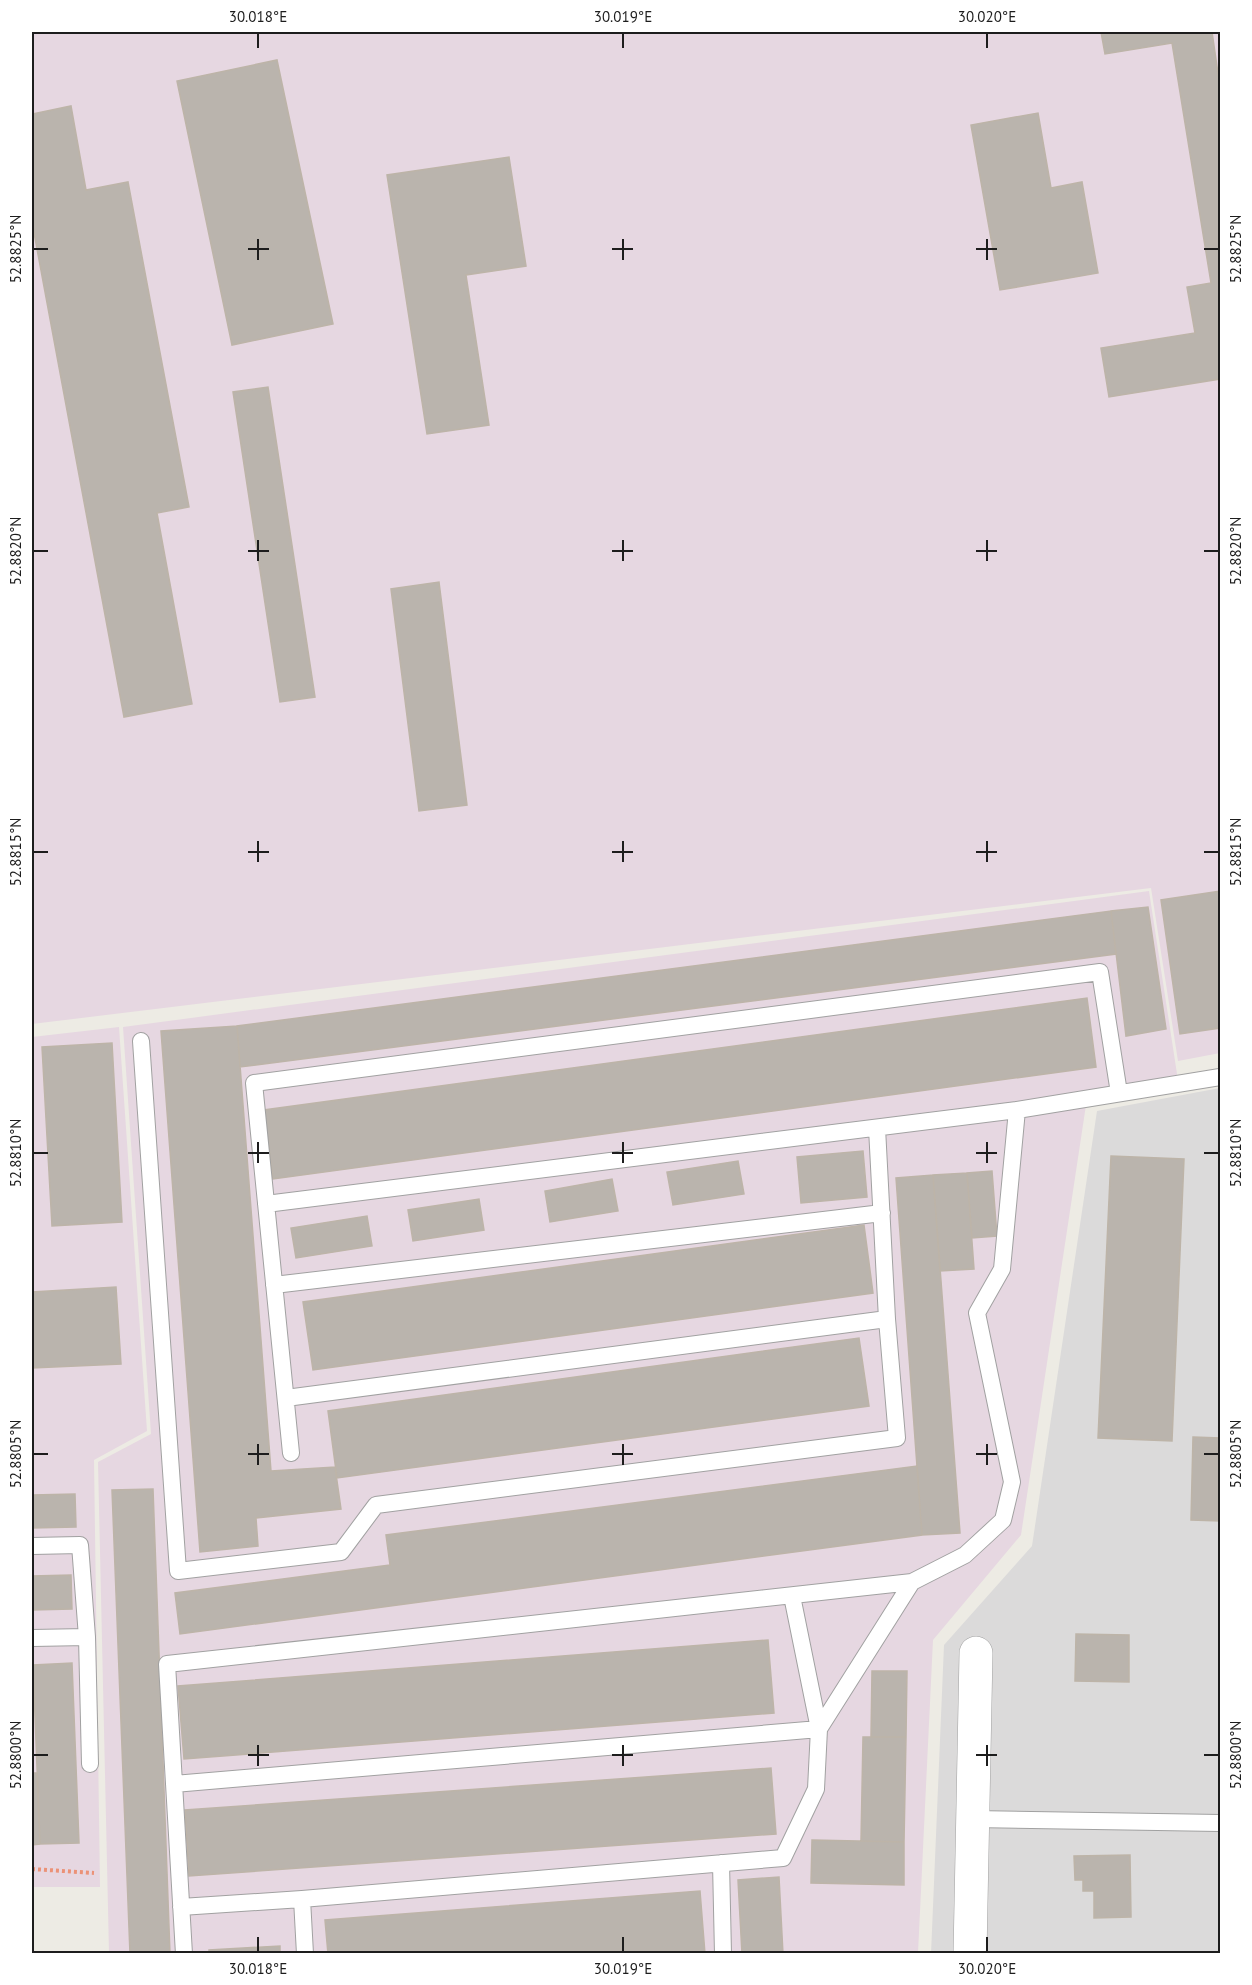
<svg xmlns="http://www.w3.org/2000/svg" width="1252" height="1985" font-family="'PT Sans',sans-serif">
	<rect width="100%" height="100%" fill="#edebe4"/>
	<path fill="#dbdada" d="M1220,1088v865l-289,1 13,-309 88,-99 65,-435z"/>
	<path fill="#e6d7e1" d="M32,32h1188v1021l-42,8 -27,-173 -1119,136z
		M1149,891l30,196 -93,18 -65,430 -88,105 -15,313h-809l-11,-491 53,-28 -28,-407z
		M119,1027l28,404 -53,29 6,427h-68v-850z"/>
	<path fill="#bab4ad" stroke="#bdb4a8" stroke-width="1.5" d="M1101,32h111l8,55v292l-111,18 -8,-49 94,-15 -8,-46 24,-4 -39,-240 -67,11z
		M277,60l56,264 -101,21 -55,-264z
		M71,106l15,84 42,-8 61,325 -32,6 35,191 -68,13 -92,-495v-108z
		M1038,113l13,75 31,-6 16,91 -98,17 -29,-165z
		M509,157l17,109 -60,9 23,150 -62,9 -40,-259z
		M268,387l47,310 -35,5 -47,-310z
		M439,582l28,223 -48,6 -28,-222z
		M1220,891v137l-40,6 -19,-134z
		M1148,907l18,122 -40,7 -15,-125z
		M1111,911l5,43 -876,113 -3,-41z
		M1087,998l9,69 -823,112 -9,-69z
		M237,1026l34,445 64,-4 6,42 -85,9 2,28 -58,6 -39,-521z
		M112,1043l10,179 -70,4 -10,-179z
		M863,1151l4,46 -66,6 -4,-46z
		M1111,1156l73,3 -12,282 -74,-3z
		M738,1161l6,33 -71,11 -6,-33z
		M992,1171l5,65 -25,2 -5,-65z
		M967,1173l7,96 -34,2 -7,-96z
		M933,1175l27,358 -38,2 -26,-357z
		M612,1179l6,32 -68,11 -5,-31z
		M479,1199l5,31 -71,11 -5,-31z
		M367,1216l5,30 -76,12 -5,-30z
		M864,1225l9,68 -560,77 -10,-68z
		M116,1287l5,77 -89,4v-76z
		M859,1338l10,68 -532,72 -9,-67z
		M1193,1437l27,1v83l-29,-1z
		M917,1466l5,69 -742,99 -5,-41 215,-28 -4,-30z
		M153,1489l17,465h-40l-18,-464z
		M75,1494l1,33 -44,1v-33z
		M71,1575l1,34 -40,1v-34z
		M1076,1634l53,1v47l-54,-1z
		M768,1640l6,73 -590,46 -6,-73z
		M72,1663l7,180 -39,1 -7,-179z
		M872,1671h35l-1,66h-35z
		M863,1737h43l-2,105 -43,-1z
		M771,1768l5,66 -587,42 -4,-66z
		M32,1773h5l3,71 -8,1z
		M812,1840l92,2v43l-93,-2z
		M1130,1855l1,62 -37,1v-27h-11v-11h-8l-1,-24z
		M779,1877l4,77h-41l-4,-74z
		M700,1891l5,63h-377l-3,-34z
		M280,1946v8h-71v-4z"/>
	<g fill="none" stroke-linecap="round" stroke-linejoin="round">
		<g stroke="#a1a1a1" stroke-width="18">
			<path id="service" d="M141,1041l37,530 163,-19 35,-47 521,-67 -10,-119 -10,-191
				M266,1204l751,-94
				M274,1285l608,-72
				M286,1398l601,-79
				M291,1453l-37,-370 846,-111 19,121
				M32,1546l48,-1 7,92 3,127
				M32,1638l55,-1
				M174,1784l645,-55 -27,-133
				M973,1819l247,4
				M721,1863l2,91
				M302,1899l3,55
				M181,1907l121,-8 481,-41 33,-69 3,-60 93,-147
				M184,1954l-17,-290 745,-82 53,-27 38,-35 9,-38 -35,-169 25,-44 15,-159 203,-33"/>
		</g>
		<g stroke="#a1a1a1" stroke-width="34">
			<path id="minor" d="M970,1954l6,-301"/>
		</g>
		<path stroke="#eb9277" stroke-width="4" stroke-dasharray="3 3" stroke-linecap="butt" d="M32,1869l62,4"/>
		<use href="#service" stroke="#fff" stroke-width="16"/>
		<use href="#minor" stroke="#fff" stroke-width="33"/>
	</g>
	<path fill="none" stroke="#1d1d1d" stroke-width="2" d="M258,33v15M623,33v15M987,33v15M258,239v21M623,239v21M987,239v21M33,249h15M248,249h21M612,249h21M976,249h21M1204,249h15M258,540v21M623,540v21M987,540v21M33,551h15M248,551h21M612,551h21M976,551h21M1204,551h15M258,841v21M623,841v21M987,841v21M33,852h15M248,852h21M612,852h21M976,852h21M1204,852h15M258,1142v21M623,1142v21M987,1142v21M33,1153h15M248,1153h21M612,1153h21M976,1153h21M1204,1153h15M258,1444v21M623,1444v21M987,1444v21M33,1454h15M248,1454h21M612,1454h21M976,1454h21M1204,1454h15M258,1745v21M623,1745v21M987,1745v21M33,1755h15M248,1755h21M612,1755h21M976,1755h21M1204,1755h15M258,1937v15M623,1937v15M987,1937v15"/>
	<rect width="1252" height="1985" fill="none" stroke="#ffffff" stroke-width="66"/>
	<rect x="33" y="33" width="1186" height="1919" fill="none" stroke="#1d1d1d" stroke-width="2"/>
	<g font-size="15" text-anchor="middle" fill="#1d1d1d">
		<text x="258" y="22">30.018°E</text>
		<text x="623" y="22">30.019°E</text>
		<text x="987" y="22">30.020°E</text>
		<text transform="translate(16 249) rotate(-90)" y="5">52.8825°N</text>
		<text transform="translate(1236 249) rotate(-90)" y="5">52.8825°N</text>
		<text transform="translate(16 551) rotate(-90)" y="5">52.8820°N</text>
		<text transform="translate(1236 551) rotate(-90)" y="5">52.8820°N</text>
		<text transform="translate(16 852) rotate(-90)" y="5">52.8815°N</text>
		<text transform="translate(1236 852) rotate(-90)" y="5">52.8815°N</text>
		<text transform="translate(16 1153) rotate(-90)" y="5">52.8810°N</text>
		<text transform="translate(1236 1153) rotate(-90)" y="5">52.8810°N</text>
		<text transform="translate(16 1454) rotate(-90)" y="5">52.8805°N</text>
		<text transform="translate(1236 1454) rotate(-90)" y="5">52.8805°N</text>
		<text transform="translate(16 1755) rotate(-90)" y="5">52.8800°N</text>
		<text transform="translate(1236 1755) rotate(-90)" y="5">52.8800°N</text>
		<text x="258" y="1974">30.018°E</text>
		<text x="623" y="1974">30.019°E</text>
		<text x="987" y="1974">30.020°E</text>
	</g>
</svg>
